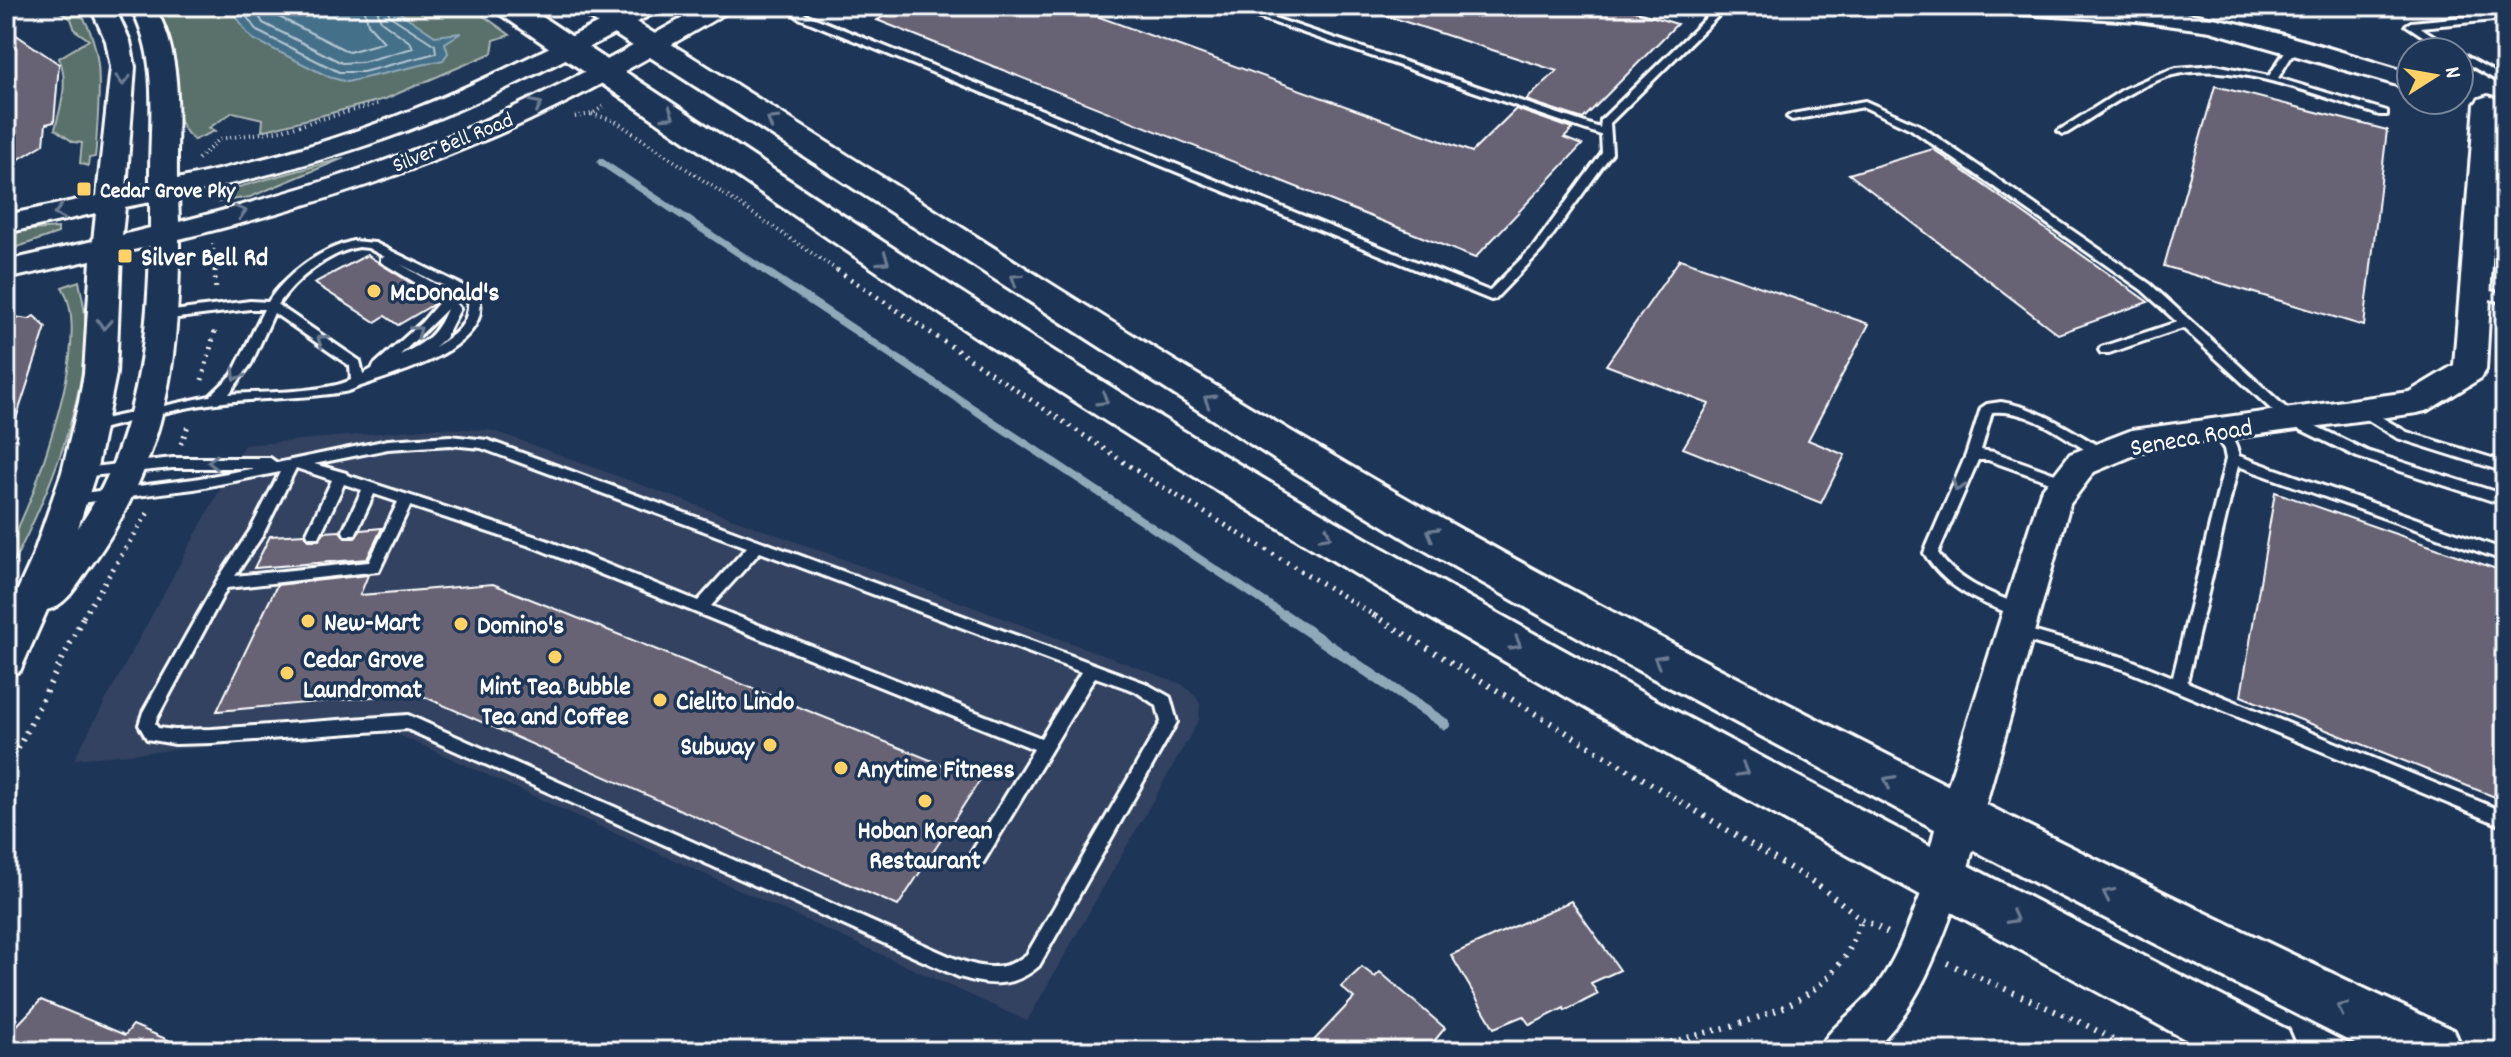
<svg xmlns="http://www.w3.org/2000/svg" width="2511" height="1057" font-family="Dekko,sans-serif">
	<rect width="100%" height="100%" fill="#1d3557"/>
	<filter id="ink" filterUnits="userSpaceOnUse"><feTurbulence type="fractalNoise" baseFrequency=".0125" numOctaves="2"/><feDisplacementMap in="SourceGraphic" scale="16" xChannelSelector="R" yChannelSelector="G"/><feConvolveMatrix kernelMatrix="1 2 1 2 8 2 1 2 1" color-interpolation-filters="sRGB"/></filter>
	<g filter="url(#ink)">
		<path fill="#334260" d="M434,428l54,2 15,4 679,250 14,13 4,7 -1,16 -172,301 -630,-287 -24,-2 -299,27 170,-314z"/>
		<path fill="#5a706b" stroke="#acb8b5" stroke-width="2" d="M51,6h25c32,43 22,92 20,142l-1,9 -6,1 -1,8 -8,-3 2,-20 -9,-1 -18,-13c6,-23 14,-48 4,-71l30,-18 -14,-10 -4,-11z
			M154,6h316l40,29 -16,5 -2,13 -107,46 -123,32 1,-12 -30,-7 -24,16 6,3 -21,9c-36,-29 -9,-90 -40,-134z
			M344,158l-94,39 -32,5 -1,-9z
			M58,228v5l-52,18v-19z
			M79,281c2,12 6,25 6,37 4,85 -40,185 -79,259 0,-31 17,-57 28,-87 16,-48 56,-158 28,-203z"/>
		<path fill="#45708a" stroke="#8fa9b9" stroke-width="2" d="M221,6h169l45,30 26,-3 -16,10 3,10 -5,7 -96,22 -18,-5 -76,-38c-14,-12 -11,-24 -32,-33z"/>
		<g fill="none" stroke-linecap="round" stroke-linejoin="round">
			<path stroke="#b5c6d0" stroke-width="2" d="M239,6l18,25 82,41h24l73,-19 -1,-8 -45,-29 -4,-10
				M253,6l10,17 79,40 20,-1 51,-14 -2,-5 -30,-22 -5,-15
				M268,6l5,8 76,38 35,-10 -16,-18 -4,-18"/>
			<path stroke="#8fa9b9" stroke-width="7" d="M601,162l166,110"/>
			<path stroke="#8fa9b9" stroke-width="8" d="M764,270l523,347"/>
			<path stroke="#8fa9b9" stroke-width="11" d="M1284,615l161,109"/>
		</g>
		<path fill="#676274" stroke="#fff" stroke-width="2" d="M903,6h166l403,146 44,-43 57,20 -9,9 18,7 -107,113 -598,-238z
			M1373,6h245l59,18 -94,95 -57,-19 31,-29 -185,-60z
			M6,28l53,36 -5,58 -8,2 -2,20 -38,23z
			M2215,86l172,44 -23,196 -200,-60z
			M1933,149l215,153 -90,32 -209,-160z
			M367,255l55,35 -4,4 16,10 -36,21 -13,-9 -10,6 -61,-39z
			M1680,259l189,65 -61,116 37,15 -24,48 -138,-55 26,-44 -103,-39z
			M6,316l23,3 5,-3 12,11 -35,107 -5,-1z
			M2275,492l230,80v229l-264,-105z
			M382,528l-15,31 -113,9 16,-32 34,-2 5,6h10l5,-8 16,-1 5,7h10l6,-8z
			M368,575l-8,20 133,-11 487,196 -82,126 -482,-213 -199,18 60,-126z
			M1571,901l49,69 -29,13 7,11 -33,17 -1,-3 -34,17 -7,-9 -29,12 -43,-73z
			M1362,967l13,10 5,-5 65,56 -19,23h-122l50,-53 -13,-11z
			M41,1000l84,35 8,-10 61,26h-188v-14z"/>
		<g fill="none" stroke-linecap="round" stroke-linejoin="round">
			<g stroke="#fff" stroke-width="6">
				<path id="service" d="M785,6h11l9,8 684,277 45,-45 68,-93 -1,-18 -376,-129h14l361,122 1,-8 107,-104 -30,-10h15l26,9 -109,108 2,30 -70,97 -47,49 -4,1 -692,-282z
					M2505,13v6l-85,8 39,25h-12l-41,-27 5,-3z
					M2290,44l8,2 -20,32 109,33v4h-8c-61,-19 -154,-59 -216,-37 -34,13 -65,36 -96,55l-4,1 -5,-3 66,-42 34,-15 18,-6 40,-3 53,11z
					M2459,52l46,26v7l-46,-26z
					M1865,101l54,24 231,159 145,132 72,35 138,44v10l-148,-48 -72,-35 -102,-94 -74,25h-8l-2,-3 2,-3 76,-25 -35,-32 -231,-161 -47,-22 -72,13 -5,-3 5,-3z
					M353,241l22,2 103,50c19,55 -81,80 -117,93 -6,2 -11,5 -17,6 -43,7 -86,6 -128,11 -42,5 -85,19 -126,29l-5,-2 -2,-3 7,-5 120,-26 22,-21 32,-66h-14l-88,11 -6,-4 2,-3 92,-12 18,1c19,-29 51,-52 85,-61zM359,247l9,1 17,9 -4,1v4l55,33 4,6 -18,21 -48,43 -2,4 -9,5 -3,-13 -82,-56c16,-25 51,-53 81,-58zM400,264l68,34c2,27 -12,36 -33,49l10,-9 15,-29 -16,-20zM447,309c-11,27 -21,33 -47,46zM274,313l76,53 1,14c-27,13 -89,12 -122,14l22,-30z
					M2475,287l30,8v8l-34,-9 -2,-3z
					M2001,402c40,6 71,29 106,49l2,3 -7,5 -5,-2c-31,-18 -67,-49 -105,-45l-11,38 13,2 78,28 2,3 -7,5 -79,-28h-10l-40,93c20,30 55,41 87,54l2,4 -2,4 -5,2c-38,-13 -75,-28 -96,-64l42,-98 15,-47 6,-4z
					M2362,406l45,26 98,30v10l-108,-34 -40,-25 -1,-3z
					M2218,424c11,5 19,21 21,32l266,94v11l-267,-95 -51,216 318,130v15l-382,-158 -113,-33 -2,-4 2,-4 5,-2 111,32 47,19 53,-218 -2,-10 -13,-20z
					M450,436l37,4 658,243 25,14 7,25 -138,244c-25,22 -50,20 -80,11l-552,-248 -195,14 -37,1 -28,-5 -8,-14 4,-13 75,-133 33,-50 29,-57 -86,17 -122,15 -5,-1 -2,-4 2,-4 127,-16 62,-11h-83l-94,9 -7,-5 2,-3 99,-11h97l7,5 111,-23zM450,445l31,3 266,99 -49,54 -152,-61 -199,-65 -1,-2 -32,-9 74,-15zM296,468l36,12 -25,53 2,4h10l25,-53 18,6 -19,41 2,4h10l19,-41 24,8 -29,60 -134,14 27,-40zM410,506l126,42 498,201 -63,104 -3,5 3,5 6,3 6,-3 112,-186 40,14 22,15 4,16 -134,232c-25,21 -50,13 -78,2l-541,-241 -196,14 -37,1 -17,-2 -3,-4 2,-6 70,-130 152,-17zM760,552l321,120 -40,66 -330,-132z"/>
			</g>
			<g stroke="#fff" stroke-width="6">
				<path id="minor" d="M1944,865l13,5 6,12c-22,60 -42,126 -92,169h-53c10,-24 44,-43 61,-68 24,-35 35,-75 52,-113z"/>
			</g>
			<g stroke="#fff" stroke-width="6">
				<path id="tertiary" d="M90,6h24l16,35 5,26 -9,123 24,-5c-1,-60 11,-125 -20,-179h24c31,52 22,115 23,173 72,-15 143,-34 212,-60 83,-31 163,-73 243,-113h30l-4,5c-82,43 -165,87 -252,120 -74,28 -151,48 -228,65l1,26c96,-25 191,-52 282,-91 84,-36 164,-80 243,-125h29l-4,5c-82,48 -165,97 -254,133 -96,41 -195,70 -296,95 1,122 -14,223 -87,325 -13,17 -24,41 -45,46l-27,61 -14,5v-60l25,-55 31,-89 17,-70 5,-28 7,-114 -85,19v-18l87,-20 3,-28 -90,20v-18l91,-19 14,-129 -5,-26zM150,202v26l-28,7 3,-28zM150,246c-2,99 -14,199 -72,282l18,-56 20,-98 5,-121z
					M1992,6c55,0 111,-4 165,3 87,10 170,39 254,64v16l-201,-58 -73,-10 -133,-8 -8,-2z
					M2488,96l9,3 4,5 -15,266 -5,8 -52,32 -12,3 -268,36 -55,23 -24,32 -110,392 -16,6 -16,-6 -6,-14 16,-65 103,-326 29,-37 62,-24 277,-38 45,-27 21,-261 4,-5z"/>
			</g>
			<g stroke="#fff" stroke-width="6">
				<path id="trunk" d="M493,6h33c228,151 455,304 689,444 349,209 711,395 1073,580l9,21h-90c-342,-185 -684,-372 -1015,-576 -237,-146 -465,-306 -695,-463z
					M576,6h34c256,158 506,325 766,475 163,94 329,181 496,266 192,98 386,193 582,283l9,21h-94l-326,-164 -426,-228 -205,-116 -135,-82 -697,-449z"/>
			</g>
			<path stroke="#fff" stroke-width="4" stroke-dasharray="1 4" stroke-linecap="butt" d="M592,114l23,7 225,151
				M575,117l17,-3 14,-9
				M198,159l22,-20 62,-9 98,-27
				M213,244l2,28"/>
			<path stroke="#fff" stroke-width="5" stroke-dasharray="2 6" stroke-linecap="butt" d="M215,270l1,23
				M837,270l309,207 231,140
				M202,380l14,-53
				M181,444l8,-21
				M83,617l66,-106"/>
			<path stroke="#fff" stroke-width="6" stroke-dasharray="2 7" stroke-linecap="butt" d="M1373,615l445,270 44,34 26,14
				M6,773l78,-158
				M1947,963l137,61 52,27
				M1645,1051c67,-25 155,-29 199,-93 8,-11 12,-26 18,-39"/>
			<use href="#service" fill="#1d3557" fill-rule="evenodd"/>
			<use href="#minor" fill="#1d3557" fill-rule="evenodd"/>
			<use href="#tertiary" fill="#1d3557" fill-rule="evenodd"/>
			<use href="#trunk" fill="#1d3557" fill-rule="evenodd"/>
		</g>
		<defs><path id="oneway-chevron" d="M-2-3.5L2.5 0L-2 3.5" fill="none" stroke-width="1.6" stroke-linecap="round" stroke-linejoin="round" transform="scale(2)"/></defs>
		<g stroke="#6c7c92">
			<use href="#oneway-chevron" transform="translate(123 80) rotate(91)"/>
			<use href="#oneway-chevron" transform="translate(537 105) rotate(-27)"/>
			<use href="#oneway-chevron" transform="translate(669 115) rotate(33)"/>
			<use href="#oneway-chevron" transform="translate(772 121) rotate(-148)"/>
			<use href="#oneway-chevron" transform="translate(241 212) rotate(-16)"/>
			<use href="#oneway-chevron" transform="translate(59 213) rotate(168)"/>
			<use href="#oneway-chevron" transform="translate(884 260) rotate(34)"/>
			<use href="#oneway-chevron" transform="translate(1016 279) rotate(-147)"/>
			<use href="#oneway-chevron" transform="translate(104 324) rotate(94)"/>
			<use href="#oneway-chevron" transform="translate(417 331) rotate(-37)"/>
			<use href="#oneway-chevron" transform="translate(322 340) rotate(-146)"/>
			<use href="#oneway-chevron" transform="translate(237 375) rotate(121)"/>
			<use href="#oneway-chevron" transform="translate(1103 400) rotate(32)"/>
			<use href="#oneway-chevron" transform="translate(1209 400) rotate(-148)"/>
			<use href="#oneway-chevron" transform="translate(213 462) rotate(179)"/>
			<use href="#oneway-chevron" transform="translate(1958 486) rotate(112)"/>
			<use href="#oneway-chevron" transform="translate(1432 533) rotate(-150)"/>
			<use href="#oneway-chevron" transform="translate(1326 535) rotate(30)"/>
			<use href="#oneway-chevron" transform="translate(1516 644) rotate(30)"/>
			<use href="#oneway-chevron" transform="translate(1659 660) rotate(-151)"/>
			<use href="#oneway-chevron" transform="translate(1743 771) rotate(29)"/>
			<use href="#oneway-chevron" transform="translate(1889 781) rotate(-152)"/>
			<use href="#oneway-chevron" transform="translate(2108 894) rotate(-154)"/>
			<use href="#oneway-chevron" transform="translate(2013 918) rotate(28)"/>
			<use href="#oneway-chevron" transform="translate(2342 1008) rotate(-155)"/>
		</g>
	</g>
	<g fill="#ffd166" stroke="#1d3557" stroke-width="3">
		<rect x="76" y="181" width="16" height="16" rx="4"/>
		<rect x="117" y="248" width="16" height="16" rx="4"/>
		<circle cx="374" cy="291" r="8"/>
		<circle cx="308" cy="621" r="8"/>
		<circle cx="461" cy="624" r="8"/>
		<circle cx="555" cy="657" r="8"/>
		<circle cx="287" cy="673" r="8"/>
		<circle cx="660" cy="700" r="8"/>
		<circle cx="770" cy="745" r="8"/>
		<circle cx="841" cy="768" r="8"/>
		<circle cx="925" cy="801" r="8"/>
	</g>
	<g text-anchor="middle" stroke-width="7" stroke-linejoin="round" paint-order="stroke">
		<g font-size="22" fill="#fff" stroke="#1d3557">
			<text transform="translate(452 141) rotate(-22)" y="8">Silver Bell Road</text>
		</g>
		<g font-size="22" font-weight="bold" fill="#fff" stroke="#1d3557" text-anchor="start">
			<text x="100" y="197">Cedar Grove Pky</text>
		</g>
		<g font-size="26" font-weight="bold" fill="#fff" stroke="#1d3557" text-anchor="start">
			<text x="141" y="265">Silver Bell Rd</text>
			<text x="390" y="300">McDonald's</text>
			<text x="324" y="630">New-Mart</text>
			<text x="477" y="633">Domino's</text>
			<text x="303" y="667">Cedar Grove<tspan x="303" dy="30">Laundromat</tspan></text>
			<text x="555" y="694" text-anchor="middle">Mint Tea Bubble<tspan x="555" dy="30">Tea and Coffee</tspan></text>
			<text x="676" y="709">Cielito Lindo</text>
			<text x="754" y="754" text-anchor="end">Subway</text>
			<text x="857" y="777">Anytime Fitness</text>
			<text x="925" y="838" text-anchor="middle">Hoban Korean<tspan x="925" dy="30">Restaurant</tspan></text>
		</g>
		<g font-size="26" fill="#fff" stroke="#1d3557">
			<text transform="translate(2191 436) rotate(-10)" y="9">Seneca Road</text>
		</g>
	</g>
	<rect width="2511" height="1057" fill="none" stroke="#1d3557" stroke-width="32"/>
	<rect x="16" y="16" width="2479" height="1025" fill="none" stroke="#fff" stroke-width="3" filter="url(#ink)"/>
	<g transform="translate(2435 76) rotate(79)"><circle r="38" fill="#1d3557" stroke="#77869a" stroke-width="2"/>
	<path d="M0-6L14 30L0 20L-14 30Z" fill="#ffd166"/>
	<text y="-12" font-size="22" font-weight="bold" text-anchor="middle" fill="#ffffff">N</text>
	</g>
</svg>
